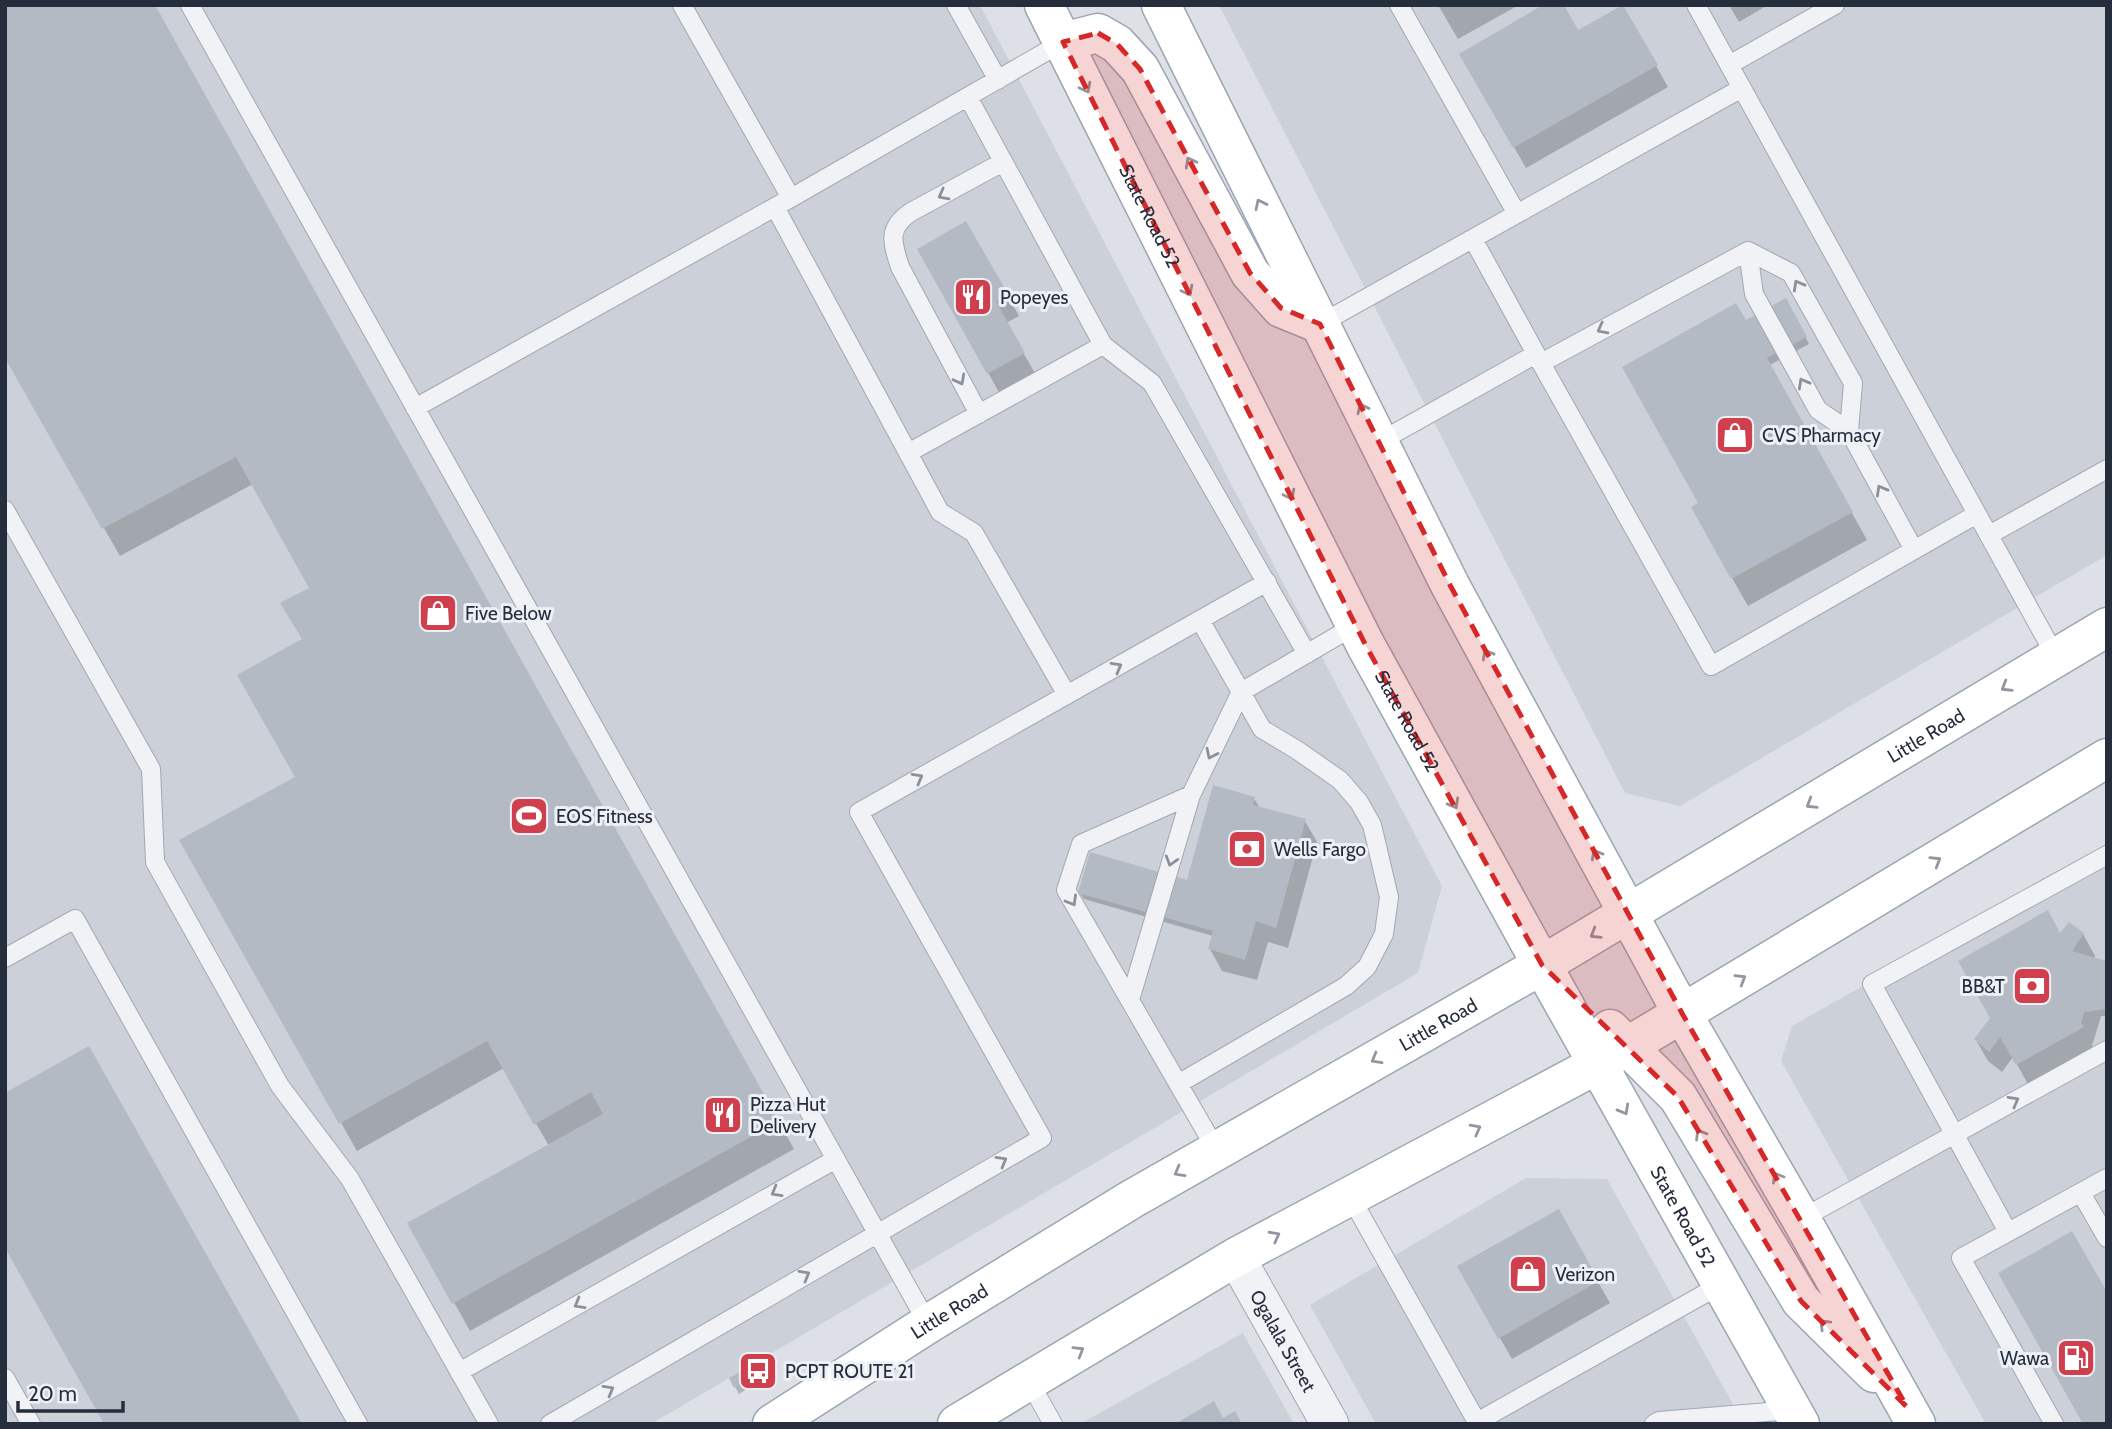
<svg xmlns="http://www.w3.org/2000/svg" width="2112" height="1429" font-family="Cabin,sans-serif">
	<rect width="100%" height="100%" fill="#dde1e7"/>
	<path fill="#cbd0d9" d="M5,5h975l462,881 -24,87 -767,451h-646z
		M1219,5h888v550l-427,251 -55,-13z
		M2107,848v576h-121l-205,-363 11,-35z
		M1526,1178l81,1 137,245h-368l-66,-119z
		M1243,1333l51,91h-214z"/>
	<path fill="#0003" d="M153,5l641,1144 -324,182 -60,-108 139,-77 -45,-78 -147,83 -176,-310 117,-64 6,-137 7,-51 -58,-105 -133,72 -115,-202z
		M1438,5h81l-61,34z
		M1729,5h39l-29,17z
		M1622,6l46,81 -142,81 -65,-113 116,-23z
		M966,223l53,93 -13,7 30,52 -36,19 -81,-145z
		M1789,306l20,38 -39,21 97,175 -119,66 -16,-28 -32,-75 45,-181z
		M1254,799l6,9 45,13 12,21 -29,106 -20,-6 -11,38 -35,-9 -12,-22 3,-13 -129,-37 -4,-6 108,-11z
		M2083,934l12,22 -2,3 14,3v54h-6l-9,30 2,3 -65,37 -16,-29 -11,15 -14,-11 -12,-21 84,-104z
		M1558,1212l52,91 -98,56 -53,-92z
		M765,1359l7,14 -33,21 -8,-15z"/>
	<path fill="#b4bac4" d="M5,5h150l624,1116 -327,183 -45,-81 196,-109 -12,-22 -57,33 -47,-84 -148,83 -160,-284 116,-63 -58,-102 65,-36 -22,-36 29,-15 -73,-131 -134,72 -97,-171z
		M1543,5h21l14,25 45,-25 35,60 -145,83 -54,-94z
		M966,221l42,73 -12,7 29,52 -38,21 -70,-125z
		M1786,298l21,39 -40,21 86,154 -122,67 -40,-72 7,-4 -76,-136 114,-64 10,17z
		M1213,785l42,12 -2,8 53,14 -30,109 -20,-7 -11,39 -37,-11 5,-18 -135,-38 12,-41 97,28z
		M2048,910l12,23 9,-11 15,11 -12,18 35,10v48l-23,3 -3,11 3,4 -68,38 -16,-28 -11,15 -15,-13 16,-21 -32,-57z
		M89,1046l213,378h-198l-99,-176v-155z
		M1559,1209l40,72 -101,58 -41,-73z
		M2072,1231l35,61v132h-24l-85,-151z
		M766,1357l4,9 -36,22 -5,-10z
		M1214,1401l9,17 12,-7 7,13h-67z"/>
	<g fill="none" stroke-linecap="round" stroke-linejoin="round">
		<g stroke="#a2a8b1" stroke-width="20">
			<path id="service" d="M190,5l738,1319
				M682,5l109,193
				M956,5l42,75
				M1399,5l118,209
				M1696,5l360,652
				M1729,65l106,-60
				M775,207l165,305 34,21 93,162
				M1473,239l68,124 170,303 266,-152
				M1748,251l6,43 64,116 31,21
				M1320,324l422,-236
				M1103,345l49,38 155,271
				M1541,363l207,-112 43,22 62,110 -4,48 65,119
				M415,408l376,-210 272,-156
				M979,414l-79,-147c-8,-25 -13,-39 11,-55l92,-50
				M1379,442l157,-88
				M908,453l195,-108 -135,-248
				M5,510l146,259 4,93 125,224 70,93 139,245
				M1989,535l118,-66
				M5,958l70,-39 283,505
				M1130,1000l61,-205
				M1178,1084l168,-98 21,-19 17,-33 5,-37 -17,-72 -13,-23 -19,-22 -43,-30 -35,-21 -62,-109
				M1217,1151l-151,-261 15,-46 110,-49 50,-103 115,-67
				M2081,1193l26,45
				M1350,1196l127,226 245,-138
				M1801,1219l306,-169
				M2008,1232l-136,-248 235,-129
				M459,1372l377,-213
				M5,1378l26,46
				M1029,1381l24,43
				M550,1424l492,-286 -183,-326 408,-230
				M1654,1424l5,-3 134,-11
				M2054,1424l-93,-166 146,-80"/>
		</g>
		<g stroke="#a2a8b1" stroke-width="39">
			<g id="minor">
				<path id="s1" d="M1236,1257l94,167"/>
			</g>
		</g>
		<g stroke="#9ca5b3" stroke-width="41">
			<g id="primary">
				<path id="s2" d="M1044,5l321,639 177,321 258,459"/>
				<path d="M1161,5l289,580 233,430 118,204 115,205"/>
				<path d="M1063,42l35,-9 19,11 23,25 110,204 31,35 39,16"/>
				<path d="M1610,1029l68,68 123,204 73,72"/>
				<path id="s3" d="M772,1424l156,-100 204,-125 410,-234 565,-338"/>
				<path d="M957,1424l279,-167 362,-193 509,-306"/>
			</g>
		</g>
		<use href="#service" stroke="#f0f2f6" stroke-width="18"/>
		<use href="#minor" stroke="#f0f2f6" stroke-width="37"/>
		<use href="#primary" stroke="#fff" stroke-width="38"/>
	</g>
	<defs><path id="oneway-chevron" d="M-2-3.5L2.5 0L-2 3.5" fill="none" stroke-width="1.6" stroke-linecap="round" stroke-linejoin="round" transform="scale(1.75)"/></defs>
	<g stroke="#92969e">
		<use href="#oneway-chevron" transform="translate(1086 88) rotate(63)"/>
		<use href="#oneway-chevron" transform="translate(1190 162) rotate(-118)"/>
		<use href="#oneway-chevron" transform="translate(1260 204) rotate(-116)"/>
		<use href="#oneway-chevron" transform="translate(1188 291) rotate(63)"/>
		<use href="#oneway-chevron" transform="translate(1362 408) rotate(-116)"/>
		<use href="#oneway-chevron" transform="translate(1290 495) rotate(63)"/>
		<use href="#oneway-chevron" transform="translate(1487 654) rotate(-119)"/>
		<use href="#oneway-chevron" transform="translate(2006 687) rotate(149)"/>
		<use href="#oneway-chevron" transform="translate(1454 804) rotate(61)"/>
		<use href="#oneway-chevron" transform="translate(1811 804) rotate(149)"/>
		<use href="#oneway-chevron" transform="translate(1596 854) rotate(-119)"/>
		<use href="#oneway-chevron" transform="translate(1936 861) rotate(-31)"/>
		<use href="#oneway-chevron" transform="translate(1595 934) rotate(149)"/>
		<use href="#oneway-chevron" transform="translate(1741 979) rotate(-31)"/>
		<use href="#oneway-chevron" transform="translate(1376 1059) rotate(150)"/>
		<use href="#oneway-chevron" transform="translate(1624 1110) rotate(61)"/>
		<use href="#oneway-chevron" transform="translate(1476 1129) rotate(-28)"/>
		<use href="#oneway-chevron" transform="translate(1700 1134) rotate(-121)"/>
		<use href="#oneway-chevron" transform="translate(1179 1172) rotate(150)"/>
		<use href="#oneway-chevron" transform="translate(1777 1177) rotate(-120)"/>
		<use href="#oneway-chevron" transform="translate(1275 1236) rotate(-28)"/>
		<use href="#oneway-chevron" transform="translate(1824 1324) rotate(-135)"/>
		<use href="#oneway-chevron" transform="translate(1079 1351) rotate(-31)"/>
	</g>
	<g stroke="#8b909a">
		<use href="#oneway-chevron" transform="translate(943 195) rotate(152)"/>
		<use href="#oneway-chevron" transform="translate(1798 285) rotate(-119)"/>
		<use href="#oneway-chevron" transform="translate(1602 329) rotate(152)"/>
		<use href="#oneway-chevron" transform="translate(960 380) rotate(62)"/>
		<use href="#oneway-chevron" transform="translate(1803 383) rotate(-119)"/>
		<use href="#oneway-chevron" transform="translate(1881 490) rotate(-119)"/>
		<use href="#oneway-chevron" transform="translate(1117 667) rotate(-29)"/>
		<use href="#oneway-chevron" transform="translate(1211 754) rotate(116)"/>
		<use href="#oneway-chevron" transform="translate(918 778) rotate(-29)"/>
		<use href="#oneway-chevron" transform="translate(1171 861) rotate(107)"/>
		<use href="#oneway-chevron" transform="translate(1072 901) rotate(60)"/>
		<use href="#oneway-chevron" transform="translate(2014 1101) rotate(-29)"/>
		<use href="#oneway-chevron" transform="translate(1002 1161) rotate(-30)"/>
		<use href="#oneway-chevron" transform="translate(776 1192) rotate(150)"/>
		<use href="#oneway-chevron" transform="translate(805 1275) rotate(-30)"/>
		<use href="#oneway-chevron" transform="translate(579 1304) rotate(150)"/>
		<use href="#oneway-chevron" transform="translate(609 1390) rotate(-30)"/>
	</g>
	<path fill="#d62828" fill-opacity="0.2" stroke="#d62828" stroke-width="5" stroke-dasharray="14 9" stroke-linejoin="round" d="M1098,33l19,11 23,25 110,204 31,35 39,16 130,261 233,430 224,392 -106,-106 -123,-204 -136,-132 -177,-321 -302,-602z"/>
	<defs>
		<g id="restaurant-square" transform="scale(2.0125)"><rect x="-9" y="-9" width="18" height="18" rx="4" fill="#d03f4e" stroke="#edf0f5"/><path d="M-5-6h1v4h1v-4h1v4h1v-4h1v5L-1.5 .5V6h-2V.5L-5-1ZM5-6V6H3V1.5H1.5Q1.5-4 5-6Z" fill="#fff"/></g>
		<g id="shop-square" transform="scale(2.0125)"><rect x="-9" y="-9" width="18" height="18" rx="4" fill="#d03f4e" stroke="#edf0f5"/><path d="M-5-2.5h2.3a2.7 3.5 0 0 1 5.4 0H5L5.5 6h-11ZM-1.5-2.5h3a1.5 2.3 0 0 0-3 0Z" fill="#fff"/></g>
		<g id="stadium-square" transform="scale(2.0125)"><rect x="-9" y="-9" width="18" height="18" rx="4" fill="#d03f4e" stroke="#edf0f5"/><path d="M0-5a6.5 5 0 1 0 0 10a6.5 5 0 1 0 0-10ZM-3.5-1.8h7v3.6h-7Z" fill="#fff"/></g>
		<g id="bank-square" transform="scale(2.0125)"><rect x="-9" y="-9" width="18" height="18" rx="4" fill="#d03f4e" stroke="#edf0f5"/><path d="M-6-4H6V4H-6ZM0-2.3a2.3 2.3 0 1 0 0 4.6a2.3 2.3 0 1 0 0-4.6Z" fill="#fff"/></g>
		<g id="fuel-square" transform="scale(2.0125)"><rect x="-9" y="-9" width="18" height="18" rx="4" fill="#d03f4e" stroke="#edf0f5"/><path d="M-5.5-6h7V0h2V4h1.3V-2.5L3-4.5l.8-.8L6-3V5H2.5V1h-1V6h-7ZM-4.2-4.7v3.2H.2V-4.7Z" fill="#fff"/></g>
		<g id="bus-square" transform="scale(2.0125)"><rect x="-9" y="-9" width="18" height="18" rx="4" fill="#d03f4e" stroke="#edf0f5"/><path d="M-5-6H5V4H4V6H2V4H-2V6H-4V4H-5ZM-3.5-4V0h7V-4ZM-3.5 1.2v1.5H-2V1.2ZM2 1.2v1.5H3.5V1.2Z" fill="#fff"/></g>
	</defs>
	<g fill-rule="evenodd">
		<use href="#restaurant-square" x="973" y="297"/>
		<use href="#shop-square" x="1735" y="435"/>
		<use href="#shop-square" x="438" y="613"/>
		<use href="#stadium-square" x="529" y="816"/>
		<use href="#bank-square" x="1247" y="849"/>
		<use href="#bank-square" x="2032" y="986"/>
		<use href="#restaurant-square" x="723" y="1115"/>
		<use href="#shop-square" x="1528" y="1274"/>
		<use href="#fuel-square" x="2076" y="1358"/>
		<use href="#bus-square" x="758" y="1371"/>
	</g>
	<g text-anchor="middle" stroke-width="6" stroke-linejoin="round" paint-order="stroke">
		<g font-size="19" fill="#262e3e" stroke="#edf0f5">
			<text dy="7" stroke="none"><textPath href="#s2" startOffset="236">State Road 52</textPath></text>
			<text dy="7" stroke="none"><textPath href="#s2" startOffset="803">State Road 52</textPath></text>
			<text dy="7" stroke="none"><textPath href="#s3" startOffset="1344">Little Road</textPath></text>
			<text dy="7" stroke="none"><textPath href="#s3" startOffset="777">Little Road</textPath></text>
			<text dy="7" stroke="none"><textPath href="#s2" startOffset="1370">State Road 52</textPath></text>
			<text dy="7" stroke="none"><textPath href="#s3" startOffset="210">Little Road</textPath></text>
			<text dy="7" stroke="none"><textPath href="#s1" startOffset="96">Ogalala Street</textPath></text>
		</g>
		<g font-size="19" fill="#262e3e" stroke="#edf0f5" text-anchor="start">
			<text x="1000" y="304">Popeyes</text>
			<text x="1762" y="442">CVS Pharmacy</text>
			<text x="465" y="620">Five Below</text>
			<text x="556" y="823">EOS Fitness</text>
			<text x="1274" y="856">Wells Fargo</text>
			<text x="2005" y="993" text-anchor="end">BB&amp;T</text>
			<text x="750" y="1111">Pizza Hut<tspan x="750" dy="22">Delivery</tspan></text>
			<text x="1555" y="1281">Verizon</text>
			<text x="2049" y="1365" text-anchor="end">Wawa</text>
			<text x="785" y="1378">PCPT ROUTE 21</text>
		</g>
	</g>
	<rect width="2112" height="1429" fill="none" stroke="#262e3e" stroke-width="14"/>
	<path d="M18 1401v10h105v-10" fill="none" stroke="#262e3e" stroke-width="3.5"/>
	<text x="28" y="1401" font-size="21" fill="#262e3e" stroke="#edf0f5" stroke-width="5" paint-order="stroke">20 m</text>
</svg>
